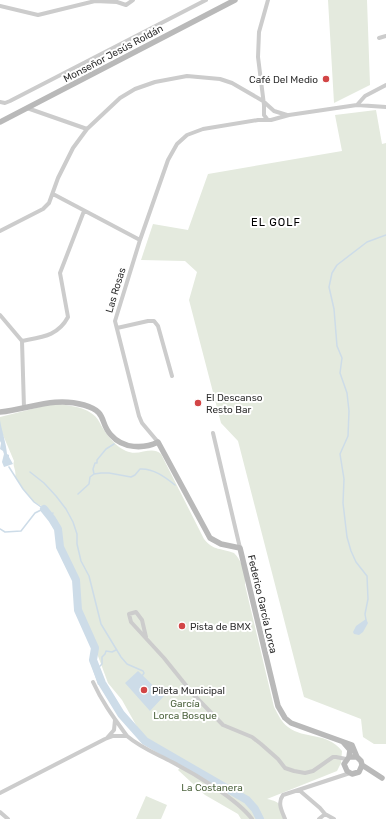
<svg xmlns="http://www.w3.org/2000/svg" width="386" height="819" font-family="Rubik,sans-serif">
	<rect width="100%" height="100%" fill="#fff"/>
	<path fill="#e4eade" d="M328,0h39l3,85 -36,18z
		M376,110l6,34 4,-1v601h-12l-11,-7 -2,-18 -57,-22 -66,-256 -17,-18 -32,-123 8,-28 -12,-11 -44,-1 12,-36 35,6 20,-56 134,-23 -7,-36z
		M56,403c11,3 26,3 35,10 7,4 9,11 13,17 5,8 13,17 22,21 13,6 25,-6 35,3l43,85c9,12 18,9 30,14 8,8 12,20 11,32l29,122c4,7 7,15 14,20 17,13 38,4 54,24l-1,12 -4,8 -70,28c15,3 13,6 18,20h-44l-3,-5 -33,-19 -27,-25 6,-7 9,2 -48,-24 -23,-41 -14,-17 -13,-35 -17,-38 -2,-30 -16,-33 -2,-18 -6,-10 -9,-12 -9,-5 -11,-13 -8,-12c2,-6 -3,-11 -1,-16l-14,-33v-11z
		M146,796l21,9 -6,14h-25z"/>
	<path fill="#cddce8" d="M0,420c2,12 6,22 7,34l2,1v2l4,7 -9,3 -2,-5 2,-8 -1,-3 -3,-2 1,-6 -1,-2z
		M366,619l2,4 -5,9 -4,3 -5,-1 -1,-2 3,-6z
		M96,659l9,23 -7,3 -8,-24z
		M138,671l26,25 -14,15 -25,-28z"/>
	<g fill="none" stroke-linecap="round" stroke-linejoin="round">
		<path stroke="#cddce8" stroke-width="1.5" d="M9,467l14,22 11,13 10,7
			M30,472l14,11 12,13 10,13 7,13 4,12v10l4,17 8,15 12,48 20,33 6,7 16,7 1,2 -2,3
			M94,474l7,-1h8l22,4 4,-2 5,-6c13,-1 25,8 35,16
			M78,494l11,-10 1,-7 4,-3 -1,-5 2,-6h2v-3l9,-11 8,-5
			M52,519l-1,-4 2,-2
			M0,529l5,3 16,-1 14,-18 8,-4
			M366,620l-1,-6 3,-15 -1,-23 -11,-14 -5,-11 -4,-14 -4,-34 1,-24 -4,-25 8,-18 1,-25 -2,-18 -7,-20 2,-15 -5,-12 -3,-37 -5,-22 3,-14 5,-8 30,-23 19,-7
			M98,668l4,-4v-7l3,-3 1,-3 6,1 4,-2"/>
		<path stroke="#cddce8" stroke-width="8" d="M44,509l8,10 6,10 2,18 16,33 2,30 17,38 -2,12 9,23 19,31 24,27 102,59 8,9 5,10"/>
		<path stroke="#ccc" stroke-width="4" d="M0,6l38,9 57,-14 22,1 9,3 7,-5
			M379,38l7,-2
			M0,102l5,1 5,-2 196,-101
			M357,105l8,-9 21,-11
			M27,108l60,21
			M267,119l-3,-4v-10l-6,-48 1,-25 9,-32
			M53,194l87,46
			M0,231l43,-22 6,-6 9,-25 15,-30 14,-19 33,-31 15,-9 20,-7 32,-6 33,3 12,4 31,18 11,10 13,4
			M0,315l22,26 2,67
			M117,328l31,-7h6l4,5 14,50
			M22,341c20,-4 36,-5 46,-24l-8,-44 24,-62
			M213,433l27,115
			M158,442l-16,-19 -3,-7 -24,-95 25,-81 28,-80 9,-16 10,-9 16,-6 55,-9h13l18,-5 68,-10 29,2
			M146,637l-4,-17 -6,-8 -7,2 2,8 33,36 29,36 30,31 29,12 9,7 17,15 7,9 9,3 11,2 8,-2 20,-14h3l10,2
			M93,682c9,20 21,36 34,54
			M107,738l7,-8 1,-10
			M299,790l21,18 5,6 9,5
			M0,793l105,-54 8,-3h14c14,12 30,18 45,26 23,12 65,37 80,57
			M0,812l8,7
			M285,819c-3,-8 -8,-16 -2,-24l67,-22
			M319,819l6,-5"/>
		<path stroke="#b9b9b9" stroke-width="5.5" d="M0,122l235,-122
			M0,412c30,-3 54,-16 84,-7 24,7 15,17 27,30 12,14 33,14 47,7l52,96 11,6 19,4 38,158 7,12 6,5 61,22 5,12
			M343,742l7,8 -1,7
			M362,765l-3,7 -7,2 -5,-3 -3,-7 5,-7h8l4,4 1,4 20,13"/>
	</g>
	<g fill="#d24546" stroke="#fff" stroke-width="1.5">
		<circle cx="326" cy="79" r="4"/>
		<circle cx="198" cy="403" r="4"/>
		<circle cx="182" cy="626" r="4"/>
		<circle cx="144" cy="690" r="4"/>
	</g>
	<g text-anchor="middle" stroke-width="4" stroke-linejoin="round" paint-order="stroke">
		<g font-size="10" fill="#2f2f2f" stroke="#fff">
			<text transform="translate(113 53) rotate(-28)" y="4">Monseñor Jesús Roldán</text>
			<text transform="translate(115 290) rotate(-73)" y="4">Las Rosas</text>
			<text transform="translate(263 604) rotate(77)" y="4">Federico García Lorca</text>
		</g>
		<g font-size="10" fill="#2f2f2f" stroke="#fff" text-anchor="start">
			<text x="318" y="83" text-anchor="end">Café Del Medio</text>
			<text x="206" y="401">El Descanso<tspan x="206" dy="12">Resto Bar</tspan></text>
			<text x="190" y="630">Pista de BMX</text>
			<text x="152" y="694">Pileta Municipal</text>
		</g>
		<g font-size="10" fill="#506641" stroke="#fff">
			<text x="185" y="707">García<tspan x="185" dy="12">Lorca Bosque</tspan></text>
			<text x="212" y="791">La Costanera</text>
		</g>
		<g font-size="11" letter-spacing="1" fill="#000" stroke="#fff">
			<text x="276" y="226">EL GOLF</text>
		</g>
	</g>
</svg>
